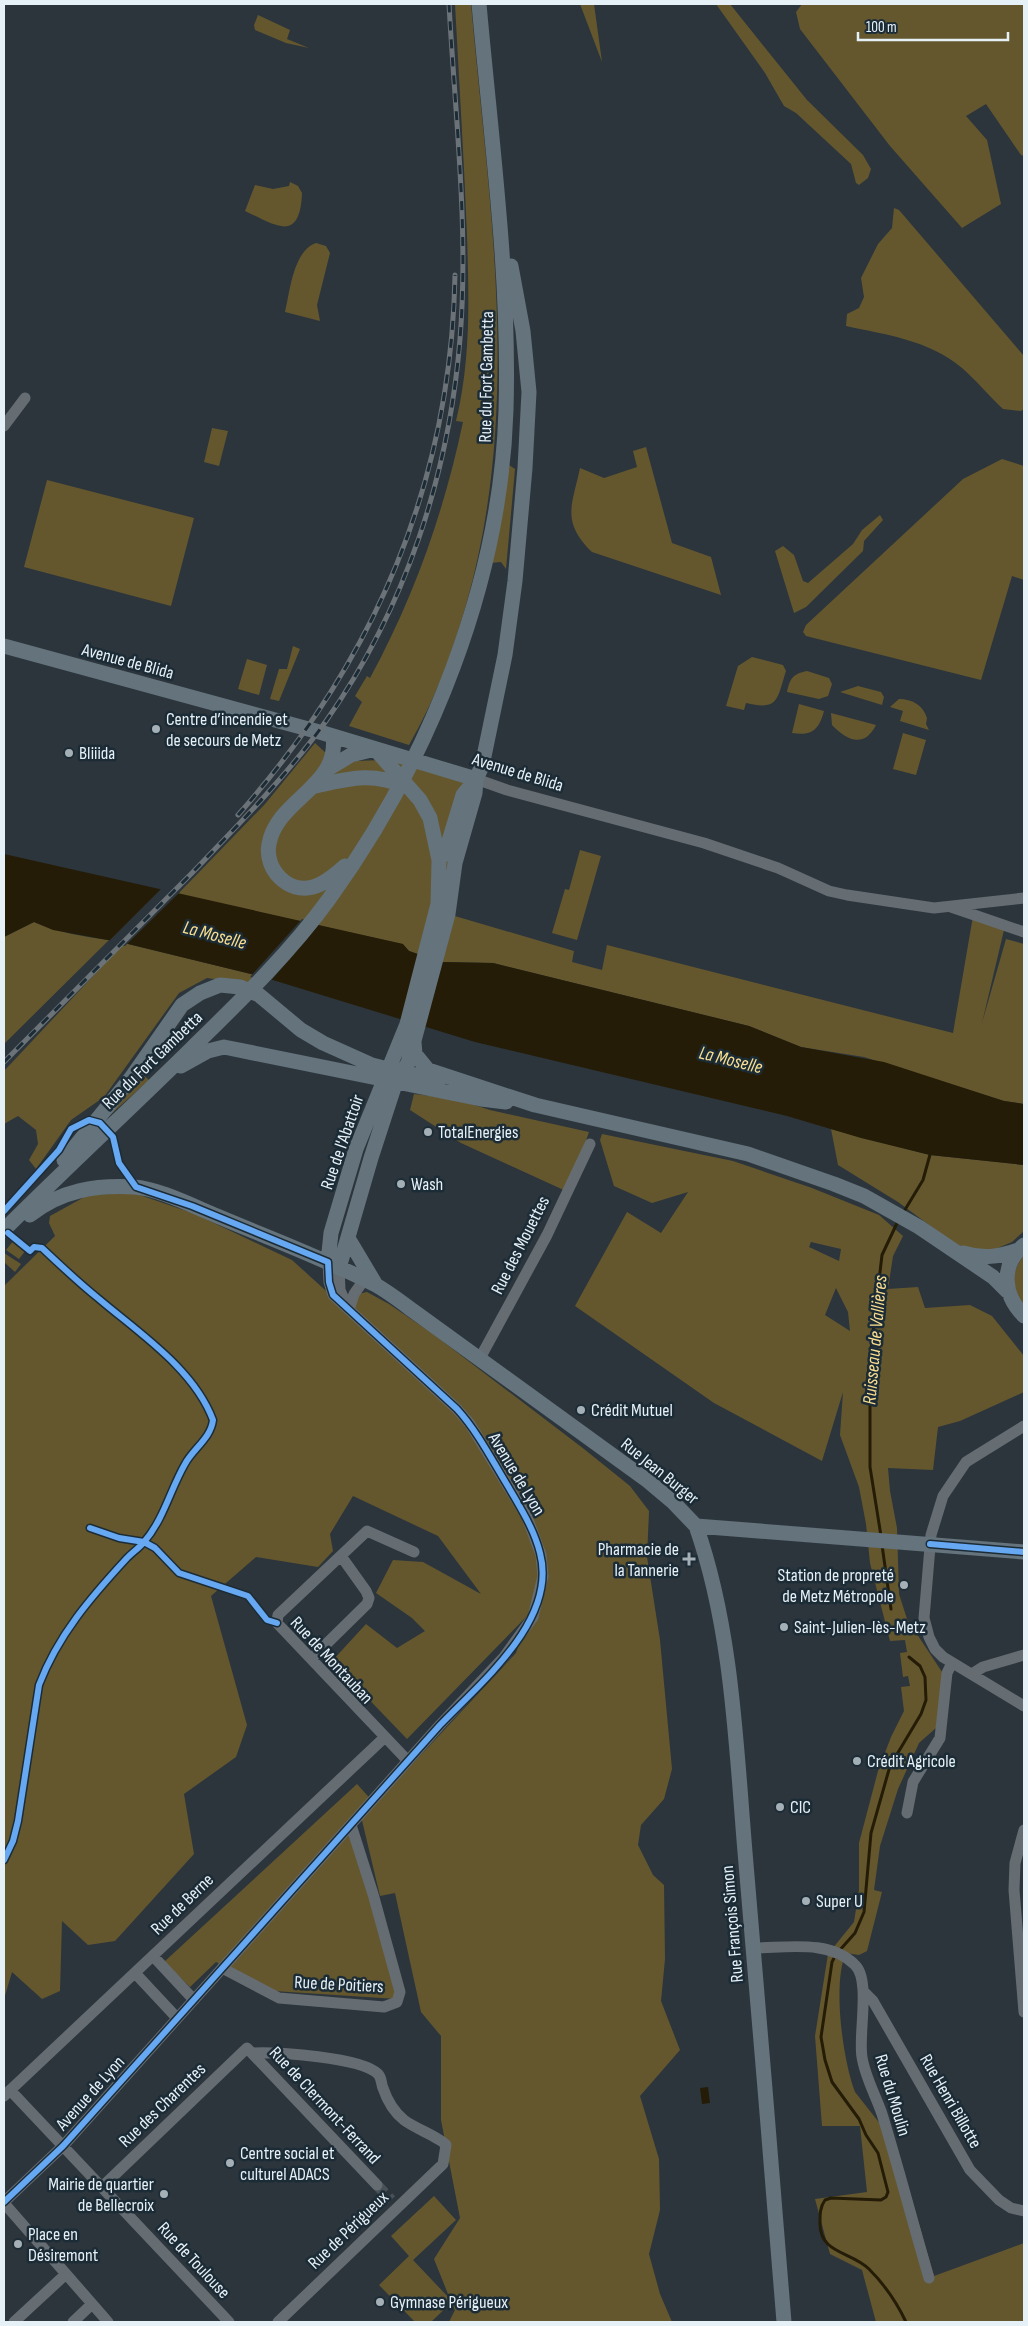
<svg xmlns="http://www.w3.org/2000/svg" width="1028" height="2326" font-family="'Sofia Sans Condensed',sans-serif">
	<rect width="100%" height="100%" fill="#2c353c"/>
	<path fill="#64572e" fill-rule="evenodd" d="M455,4h16c18,202 52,401 -5,601 -14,49 -31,95 -57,140l-60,-19 13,-24 -7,-6 12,-20 3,2c44,-81 74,-166 93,-256l-7,-1c15,-61 13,-123 11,-185 -3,-78 -8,-155 -12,-232z
		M580,4h14l8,58z
		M716,4h14l77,96 56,55 8,14 -3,9 -9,7 -3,-2 -5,-19 -55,-51 -12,-7 -19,-33z
		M802,4h222v152l-3,-1 -35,-51 -20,12 21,24 14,64 -39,24 -72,-82 -90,-117 -4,-17z
		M258,15l32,15 -3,9 22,9 -23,-5 -31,-13 -1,-5z
		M290,182l8,4 4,7c-2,51 -27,32 -57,18l10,-26 18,4 16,-3z
		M894,208l5,2 125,146v53l-3,2 -18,-2c-14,-13 -27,-29 -41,-41 -33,-28 -75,-33 -116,-42l1,-12 12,-6 5,-11 -3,-19 17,-34 14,-16z
		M316,243l10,3 4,7 -13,52 3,16 -35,-9c5,-20 8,-61 31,-69z
		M212,428l16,3 -9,35 -15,-4z
		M646,447l26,96 39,14 10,38 -129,-43c-31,-31 -20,-46 -12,-84l24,10 33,-11 -4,-16z
		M1002,459l22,7v114l-12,-4 -31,104 -175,-44 -3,-4 3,-7 157,-146z
		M509,465l6,4 -9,100 -5,-7 -11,1z
		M47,480l147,38 -23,88 -147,-39z
		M880,515l3,5 -19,21 -1,10 -57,56 -12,6 -19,-62 8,-5 11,9 9,26 5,2 45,-39 9,-14z
		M293,646l7,3 -21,52 -9,-2 9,-30h8z
		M752,657l31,8 3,6c-9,28 -7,40 -40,32l-2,7 -18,-4 12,-40z
		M247,659l20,6 -8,30 -21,-6z
		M807,671l22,7 3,6 -4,12 -9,3 -32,-7c3,-14 6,-18 20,-21z
		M858,686l23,6 3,5 -2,8 -42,-13z
		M899,699c13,0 24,6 28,19l-1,6 3,6 -29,-9 3,-10 -13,-4z
		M799,704l25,7c-5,19 -12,25 -32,22z
		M831,713l45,12c-12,24 -30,15 -44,0z
		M903,733l23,7 -10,35 -23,-6z
		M315,743l26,24 15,-6 52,-2 68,20 -28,135 126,37 -2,11 30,8 5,-25 346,88 20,-117 31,14 -22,93 24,-84 18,5v160l-20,-3 -140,-44 -63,-10 -52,-21 -256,-63 -52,-1 -32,-11 -7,-7 -224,-50 87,-90z
		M580,850l21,6 -24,84 -25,-7 13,-44 4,1z
		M34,922c24,10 49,15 75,18l-105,104v-107z
		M124,943l139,34 -8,8 -48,-7 -28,15 -75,104 -33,23 -35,49 -7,-9 9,-16 -2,-14 -18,-14 -14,8v-53z
		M142,1074l7,6 -40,36z
		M414,1094l42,5 34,11 99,22 -21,60 -107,-49 -51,-33z
		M831,1129l99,26 94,10v66l-12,11 -26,11 -27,-6 -61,-45 -60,-37z
		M602,1134l131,27 79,27 67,27 24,21 -10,20 -5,33 30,-2 7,21 45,-3 22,11 32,40v36l-64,29 -22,6 -5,43 -45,-2 2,23 7,37 2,66 8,25 37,56 -8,53 -17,15 -21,46 -18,57 -6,44 8,2 -15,59 -8,4 -13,-2c-14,30 -3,108 9,139l41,52 38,132 90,-33v79h-148l-14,-52 -32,-16 -15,-55 52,-7 -7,-66h-38l-7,-90 13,-82 26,-32 5,-32v-47l19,-72 13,-34 13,-26 -3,-24 9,-1 -2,-10 -5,1 -3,-24 7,-1 -2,-12 -15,1 -20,-78 -4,-39 -7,-37 -19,-52 3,-43 -21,69 -108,-58 -139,-97 52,-94 34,21 27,-41 -36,11 -38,-17 -14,-46zM811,1242l30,7 -2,12 -30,-14zM836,1288l12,24 2,19 -25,-16z
		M134,1193l61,21 97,46 43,39 32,-7 22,12 44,30 151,115 46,37 19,25 -2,46 13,83 12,129 -8,30 -23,26 -3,20 15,30 11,10 1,74 -4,42 19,49 -40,46 19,63 1,51 -11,44 11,40 12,28h-223l6,-12 -4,-7 -20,19h-16l-36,-37 30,-29 -18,-20 43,-40 22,24 -43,40 37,39 -16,-40 26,-41 -19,-98v-84l-20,-24 -26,-119 -15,3 -20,-84 -13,11 24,76 26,100 -123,-8 -58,-29 -26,25 -26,-25 193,-178 18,20 141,-151 12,-38 -121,124 -75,-78 34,-37 31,24 28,-17 -13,-13 -36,-25 17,-33 30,2 58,32 -43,-58 -85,-40 -23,38 3,17 -15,16 -62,-10 -45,39 36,129 -11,32 -52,37 10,60 -79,87 -27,4 -26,-24 -2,70 -18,8 -30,-27 -8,27v-713l51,-50 -6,-13 1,-7 38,-21z
		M14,1240l12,10 -7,9 -13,-9z
		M4,1253l17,11 -6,8 -11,-10z
		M1024,1254v53c-16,-21 -13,-32 0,-53z"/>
	<path fill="#241c06" d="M4,854l399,90 6,7 32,11 52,1 256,63 52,21 83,15 120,39 20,3v61l-94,-10 -69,-17 -74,-22 -312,-74 -212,-65 -139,-34 -71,-13 -19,-8 -30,15z
		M708,2087l2,16 -8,1 -2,-16z"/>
	<path fill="#2c353c" d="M162,888l18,4 -55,54 -17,-4z
		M302,919l18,4 -50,59 -20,-5z"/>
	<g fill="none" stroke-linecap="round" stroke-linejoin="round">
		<path stroke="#241c06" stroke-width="3" d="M903,1213l20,-33 8,-29
			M881,1536l-11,-69v-63l-3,-20 15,-129 16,-34
			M882,1545l9,64
			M839,1951l16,-18 9,-21 7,-79 19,-67 31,-52 5,-14 -1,-23 -5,-11 -11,-9
			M835,1956l-3,6 -11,75 4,23 7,22 27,37 7,16 12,18 10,39 -2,5 -5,3 -50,-2 -6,2c-5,7 -5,14 -5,22 -1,32 31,29 49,47 15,15 28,34 37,53"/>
		<path stroke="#485158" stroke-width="11" stroke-dasharray="11 5.5" stroke-linecap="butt" d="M377,2185l14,15"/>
		<path stroke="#656c72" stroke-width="11" d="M4,426l21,-28
			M476,779l31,11 197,53 74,25 51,23 18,4 87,13 90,-10
			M951,907l73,25
			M339,1268l1,22 6,14
			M349,1310l5,-16 10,-14
			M479,1360l68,-125 43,-91
			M1024,1426l-58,36 -23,34 -12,39 -7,83 5,19 6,12 8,8 81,49
			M311,1659l56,-55 2,-6 -3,-7 -25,-35
			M972,1674l11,-7 41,-12
			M408,1761l-131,-138 1,-8 89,-84 47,21
			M907,1813l6,-31 27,-44 7,-65 5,-10
			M1024,1830l-9,33 -1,27 10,122
			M753,1948c32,0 77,-9 102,17 16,15 3,70 7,92 3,20 14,39 20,57 17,55 31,110 47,164
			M153,1956l41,44
			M222,1968l57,30 105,9 13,-5 3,-10 -27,-98 -22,-69
			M135,1973l42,45
			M863,1991l10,10 97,169 29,30 12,8 13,3
			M252,2053c25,-1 109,4 126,21 4,4 3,10 5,14 4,12 11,24 21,32 10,8 37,18 42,25l-3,19 -165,158
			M10,2090l219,232
			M4,2096l381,-359
			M102,2187l145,-139 130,137
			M4,2202l59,-56 377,-421 64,-68 29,-40 10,-41 -2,-21 -14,-38 -57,-93 -13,-15 -124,-114 -4,-13 -1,-20
			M4,2203l104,119
			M14,2322l52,-48
			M73,2322l19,-18"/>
		<path stroke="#64737c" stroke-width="15" d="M4,646l319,87 153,46
			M333,736c7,51 -56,63 -64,108 -5,25 19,50 44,43 12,-3 23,-13 32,-21
			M326,770l25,-15 24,-6
			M316,786c35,-8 57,-14 91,1
			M439,860l7,-9 17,-56 13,-16 6,-13 23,-111 10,-74 10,-113 4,-76 -6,-61 -12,-65
			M414,1042l1,12 13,16 107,35 213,49 86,30 30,12 55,31 74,50 14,14
			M181,1066l27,-15 16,-4 257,52 25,3
			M397,1081l11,-18 40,-149 7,-51 20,-70 1,-14
			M64,1160l67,-82 51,-73 18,-12 20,-8 20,2 19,8 42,35 22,13 49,22 27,7 38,7
			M30,1215c31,-25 66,-30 104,-28 23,1 61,20 83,29 52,22 106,42 157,68 13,7 26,17 38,26l236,171 25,21 23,24 328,26
			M4,1230c61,-61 125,-120 187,-181 48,-47 98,-95 138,-150 100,-138 172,-317 177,-489 4,-135 -15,-271 -27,-406
			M348,1238l28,47
			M1024,1245c-24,20 -21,50 0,71
			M963,1253c20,6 35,4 55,-3
			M328,1262l3,-29 25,-84 51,-125 31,-120 1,-44 -9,-42 -10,-18 -45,-51
			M339,1268l32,-110 28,-86
			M696,1526c36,102 40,218 49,326 14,157 26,313 39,470"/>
		<g stroke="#6c7378" stroke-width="5">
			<path id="rail" d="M238,815c137,-155 213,-332 217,-540
				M4,1062c61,-62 123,-124 185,-186 48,-50 97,-99 137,-155 79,-112 123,-246 134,-382 9,-111 -5,-224 -11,-335"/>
		</g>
		<use href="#rail" stroke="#1c2c37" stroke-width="3" stroke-dasharray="9" stroke-linecap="butt"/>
		<g stroke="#1c2c37" stroke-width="9">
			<path id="cycleway" d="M4,1211l55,-61 12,-21 18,-9 11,3 13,14 6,26 17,24 56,19 136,56 1,20 4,13 124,114c21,23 36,53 52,79 12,21 25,41 31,65 18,67 -59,129 -100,172l-377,421 -59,56
				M90,1528l29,10 25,4 11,6 24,25 69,23 19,24 10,3
				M930,1544l94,8
				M4,1860l9,-19 5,-20 21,-136c19,-50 52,-88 88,-127 6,-6 12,-10 17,-16 20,-23 26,-52 41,-78 8,-15 26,-26 28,-44 -19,-51 -74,-87 -114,-121 -20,-16 -38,-33 -57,-51l-8,-1 -4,4 -22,-18"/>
		</g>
		<use href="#cycleway" stroke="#66a8f1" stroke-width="6"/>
	</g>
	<g fill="#a5afb6" stroke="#1c2c37" stroke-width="2">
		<circle cx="156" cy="729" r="5"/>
		<circle cx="69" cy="753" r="5"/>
		<circle cx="428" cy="1132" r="5"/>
		<circle cx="401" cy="1184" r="5"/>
		<circle cx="581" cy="1410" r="5"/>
		<path d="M686.5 1551.5h5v5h5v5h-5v5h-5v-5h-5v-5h5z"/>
		<circle cx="904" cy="1585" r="5"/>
		<circle cx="784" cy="1627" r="5"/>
		<circle cx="857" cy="1761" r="5"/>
		<circle cx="780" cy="1807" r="5"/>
		<circle cx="806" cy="1901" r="5"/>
		<circle cx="230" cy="2163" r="5"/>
		<circle cx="164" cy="2194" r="5"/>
		<circle cx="18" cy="2244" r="5"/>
		<circle cx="380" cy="2302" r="5"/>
	</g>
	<g text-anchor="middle" stroke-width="5" stroke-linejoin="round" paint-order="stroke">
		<g font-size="18" fill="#e6f0f7" stroke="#1c2c37">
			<text transform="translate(486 377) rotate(-89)" y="6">Rue du Fort Gambetta</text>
			<text transform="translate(128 661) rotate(15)" y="6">Avenue de Blida</text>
			<text transform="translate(518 772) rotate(17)" y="6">Avenue de Blida</text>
			<text transform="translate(152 1060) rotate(-44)" y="6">Rue du Fort Gambetta</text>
			<text transform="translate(342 1142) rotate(-71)" y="6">Rue de l'Abattoir</text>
			<text transform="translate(520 1245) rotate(-63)" y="6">Rue des Mouettes</text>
			<text transform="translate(660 1471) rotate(39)" y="6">Rue Jean Burger</text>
			<text transform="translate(517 1474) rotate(59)" y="6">Avenue de Lyon</text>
			<text transform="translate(332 1660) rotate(47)" y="6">Rue de Montauban</text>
			<text transform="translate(182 1904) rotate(-44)" y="6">Rue de Berne</text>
			<text transform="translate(732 1924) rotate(-95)" y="6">Rue François Simon</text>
			<text transform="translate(339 1984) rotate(3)" y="6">Rue de Poitiers</text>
			<text transform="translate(90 2093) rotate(-48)" y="6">Avenue de Lyon</text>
			<text transform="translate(893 2095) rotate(73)" y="6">Rue du Moulin</text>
			<text transform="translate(951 2101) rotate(60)" y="6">Rue Henri Billotte</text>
			<text transform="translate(162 2105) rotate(-44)" y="6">Rue des Charentes</text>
			<text transform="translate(325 2105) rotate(47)" y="6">Rue de Clermont-Ferrand</text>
			<text transform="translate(348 2230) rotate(-44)" y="6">Rue de Périgueux</text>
			<text transform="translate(194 2260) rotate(47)" y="6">Rue de Toulouse</text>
		</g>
		<g font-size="18" fill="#e6f0f7" stroke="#1c2c37" text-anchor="start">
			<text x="166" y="725">Centre d’incendie et<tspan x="166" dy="21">de secours de Metz</tspan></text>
			<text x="79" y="759">Bliiida</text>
			<text x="438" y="1138">TotalEnergies</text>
			<text x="411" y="1190">Wash</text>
			<text x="591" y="1416">Crédit Mutuel</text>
			<text x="679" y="1555" text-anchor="end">Pharmacie de<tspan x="679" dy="21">la Tannerie</tspan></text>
			<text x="894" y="1581" text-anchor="end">Station de propreté<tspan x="894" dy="21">de Metz Métropole</tspan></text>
			<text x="794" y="1633">Saint-Julien-lès-Metz</text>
			<text x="867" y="1767">Crédit Agricole</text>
			<text x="790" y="1813">CIC</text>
			<text x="816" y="1907">Super U</text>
			<text x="240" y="2159">Centre social et<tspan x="240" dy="21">culturel ADACS</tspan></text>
			<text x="154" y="2190" text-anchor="end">Mairie de quartier<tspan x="154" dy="21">de Bellecroix</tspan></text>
			<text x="28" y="2240">Place en<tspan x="28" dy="21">Désiremont</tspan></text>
			<text x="390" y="2308">Gymnase Périgueux</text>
		</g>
		<g font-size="19" font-style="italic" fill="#fade8f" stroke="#1c2c37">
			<text transform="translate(215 934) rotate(15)" y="7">La Moselle</text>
			<text transform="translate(731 1059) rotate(14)" y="7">La Moselle</text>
			<text transform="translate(874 1340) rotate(-85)" y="7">Ruisseau de Vallières</text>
		</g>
	</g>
	<rect width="1028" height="2326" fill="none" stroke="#e6f0f7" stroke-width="10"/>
	<path d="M858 32v8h150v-8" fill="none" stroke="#e6f0f7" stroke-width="2.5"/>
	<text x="866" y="32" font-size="15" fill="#e6f0f7" stroke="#1c2c37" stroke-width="4" paint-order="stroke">100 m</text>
</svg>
